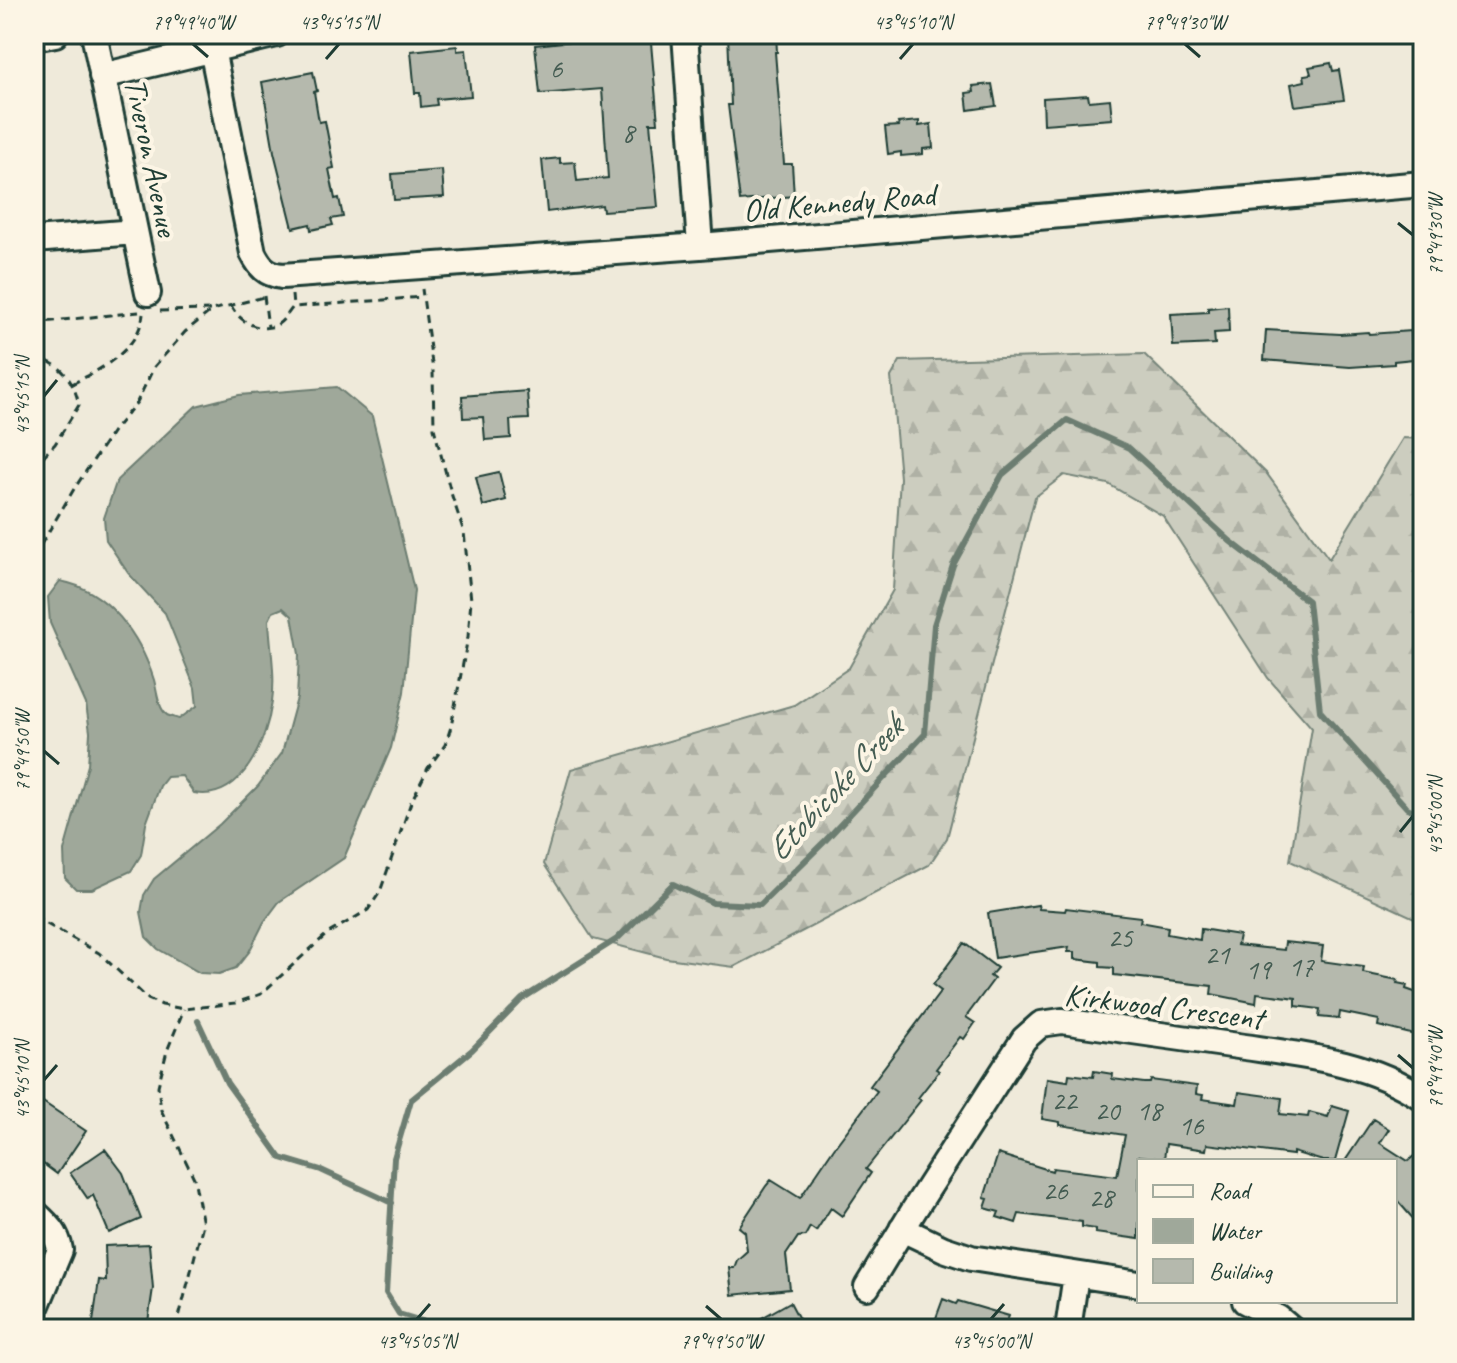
<svg xmlns="http://www.w3.org/2000/svg" width="1457" height="1363" font-family="Caveat,sans-serif">
	<defs>
		<pattern id="forest-firs" width="22" height="20" patternUnits="userSpaceOnUse" patternTransform="scale(2)"><rect width="22" height="20" fill="#cccdbf"/><path d="M5 1l3.5 6h-7zM16 11l3.5 6h-7z" fill="#afb1a5"/></pattern>
	</defs>
	<rect width="100%" height="100%" fill="#efeada"/>
	<filter id="ink" filterUnits="userSpaceOnUse"><feTurbulence type="fractalNoise" baseFrequency=".0125" numOctaves="2"/><feDisplacementMap in="SourceGraphic" scale="16" xChannelSelector="R" yChannelSelector="G"/><feConvolveMatrix kernelMatrix="1 2 1 2 8 2 1 2 1" color-interpolation-filters="sRGB"/></filter>
	<g filter="url(#ink)">
		<path fill="url(#forest-firs)" stroke="#76857a" stroke-width="2" d="M1144,354l123,120 62,85 74,-121 20,1v483l-133,-61 22,-133 -44,-50 -105,-162 -55,-32 -44,-9 -29,22 -88,341 -18,27 -195,102 -68,-9 -73,-19 -49,-75 27,-95 223,-64 55,-37 44,-78 7,-112 -9,-101 9,-16z"/>
		<path fill="#9fa89a" stroke="#6c7d71" stroke-width="2" d="M337,387l35,29 42,174 -10,102 -13,56 -47,110 -65,44 -15,20 -15,30 -13,16 -17,6 -19,-1 -42,-24 -12,-12 -5,-25 3,-17 10,-16 66,-55 38,-38 24,-33 15,-55 2,-44 -7,-38 -9,-8 -10,4 -4,8c1,26 7,55 3,81 -5,39 -30,101 -78,92l-12,-17 -15,1 -7,9 -14,38 -5,31 -10,16 -39,18h-16l-11,-11 -1,-27 24,-86 2,-33 -4,-28 -36,-81 -2,-26 12,-16c49,9 80,55 94,99 3,11 4,28 13,35 2,1 9,3 12,4l18,-13 -2,-18 -30,-75 -37,-40 -22,-33 -2,-22 13,-38 79,-74 43,-11z"/>
		<g fill="none" stroke-linecap="round" stroke-linejoin="round">
			<path stroke="#6c7d71" stroke-width="6" d="M198,1021l29,62 54,75 40,12 71,33
				M437,1329l-2,-4 -36,-11 -13,-21 8,-135 17,-58 61,-50 50,-51 95,-60 56,-55 40,19 47,2 64,-63 101,-108 9,-109 19,-60 49,-90 65,-55 62,28 101,93 78,60 12,110 87,97 16,6"/>
		</g>
		<path fill="#b5b9ad" stroke="#1f3d34" stroke-width="2" d="M590,34h58l1,9h2l7,80h-8l8,84 -55,4 -1,-6 -55,7 -5,-52 18,-2v5l15,-1 2,19 31,-3 -6,-89 -62,5 -5,-49 56,-6z
			M728,34h48l1,18h-2l9,112h8l2,32 -54,5 -12,-96h3z
			M457,46v5l9,-1 5,46 -35,3 1,6 -16,2 -1,-14h-5l-4,-42z
			M1331,63l2,8 6,-1 5,30 -49,6 -4,-22 14,-3 -1,-6 7,-1 -2,-7z
			M313,72l4,19 -3,1 5,30 6,-1 9,47 -5,1 6,30 4,-1 4,19 -12,2 2,6 -22,5 -1,-6 -17,4 -19,-76 -12,-70z
			M992,84l4,22 -28,4 -2,-17 8,-1 -1,-6z
			M1088,95l1,6 21,-2 2,20 -68,5 -1,-26z
			M919,121v5l12,-2 2,24 -10,1v5l-22,2v-4l-13,2 -3,-27 14,-1 -1,-3z
			M442,170l2,27 -50,3 -2,-26z
			M1228,306l1,26 -15,1 1,11 -42,2 -2,-32 37,-2v-4z
			M1266,330l74,4 28,-2 1,2 42,-3 2,28 -19,2v3l-44,3 -86,-7z
			M527,391l2,28 -19,1 1,18 -26,2 -2,-23 -20,1 -1,-22z
			M499,472l7,28 -23,6 -7,-29z
			M1038,905l1,4 26,2 1,-3 75,9 -1,5 28,5 -1,7 33,6 1,-11 38,6 -2,10 47,5 1,-8 38,4 -2,15 43,6 -1,6 35,7 -1,3 10,2 -1,4 17,6v42l-45,-11 1,-6 -39,-8 -1,7 -20,-2 1,-8 -24,-3v-8l-39,-5 -1,10 -45,-9 1,-8 -98,-11v-7l-14,-1v-5l-25,-3v-7h-7l1,-5 -74,11 -7,-45z
			M964,943l33,25 -7,8 4,3 -28,38 9,6 -11,16 -4,-2 -24,32 3,2 -21,27 3,2 -55,69 5,4 -29,43 -11,-8 -15,23 -6,-4 -5,9 -7,1 -12,18 4,34 -58,6 -3,-27h5l3,-8 10,-9 -2,-19 -6,-5 27,-41 5,-6 29,18 34,-50 43,-57 -7,-5 71,-95 -8,-6z
			M1094,1071l19,3 -1,5 32,4h6l1,-3 46,6 -1,8 7,1 -1,4 35,5 2,-12 43,6 -2,16 28,3 1,-5 19,5 4,-11 17,5 -14,50h-12l-30,-9v3l-86,-11 -1,6 -40,-6 -2,15 -25,-3v83l-44,-6 1,-4 -14,-2v-5l-63,-8 -3,9 -19,-6 2,-5 -14,-4 3,-9 -4,-1 14,-44 54,17 1,-3 64,8 8,-41 -65,-10v-3l-18,-3 5,-41 21,3 1,-7 24,3z
			M34,1096l52,35 -29,43 -23,-17z
			M1373,1119l16,10 -9,14 28,18 6,-5 9,10v64l-28,-32v-37h-50z
			M105,1149l18,24 18,46 -32,14 -16,-38 -5,4 -18,-26z
			M149,1244l4,44 -6,41h-55l7,-49 7,1 -1,-35z
			M943,1299l13,5 2,-3 51,15 -5,13h-72z
			M790,1302l9,17 -18,10h-39z"/>
		<g fill="none" stroke-linecap="round" stroke-linejoin="round">
			<g stroke="#1f3d34" stroke-width="30">
				<path id="minor" d="M94,34l54,259
					M209,34l44,219c7,14 13,21 29,23l418,-30 723,-62
					M685,34l15,212
					M34,38l21,-4
					M102,76l175,-42
					M34,240l101,-8
					M34,1212c13,12 23,20 26,38l-26,62
					M902,1229l42,20 27,9 168,26
					M867,1287l47,-77 110,-171 17,-15 21,-3c56,8 113,16 169,24 67,10 134,14 192,53
					M1245,1301l33,17 13,11
					M1068,1329l8,-54"/>
			</g>
			<path stroke="#1f3d34" stroke-width="3" stroke-dasharray="8 6" stroke-linecap="butt" d="M292,295l1,12
				M264,296l4,31
				M231,305c7,16 27,27 44,21 8,-4 13,-13 18,-19l130,-10
				M160,311l52,-1
				M40,322l1,36
				M34,323l105,-11
				M34,358c27,3 40,23 45,47l-24,39 -21,22
				M72,384c29,-15 67,-34 71,-70
				M34,556l40,-67 39,-58 24,-29 17,-35 31,-35 27,-22 56,-14
				M34,917l65,36 49,46 14,6 22,4 52,-6 25,-9 66,-60 41,-24 12,-18 31,-90 17,-34 17,-23 6,-18 17,-90 3,-37 -7,-68 -13,-39 -17,-65 -1,-57 -11,-82
				M176,1329l27,-105 -9,-46 -33,-68 -3,-24 9,-35 17,-42"/>
			<use href="#minor" stroke="#fcf5e5" stroke-width="24"/>
		</g>
	</g>
	<path fill="none" stroke="#1f3d34" stroke-width="3" d="M193,44l15,13M1185,44l15,13M326,59l13,-15M900,59l13,-15M1398,223l15,12M44,396l13,-16M44,751l15,13M1400,832l13,-16M1398,1055l15,13M44,1080l13,-15M706,1306l15,13M417,1319l13,-15M991,1319l13,-15"/>
	<g text-anchor="middle" stroke-width="8" stroke-linejoin="round" paint-order="stroke">
		<g font-size="28" fill="#445c52">
			<text x="556" y="78">6</text>
			<text x="628" y="142">8</text>
			<text x="1120" y="947">25</text>
			<text x="1217" y="964">21</text>
			<text x="1301" y="976">17</text>
			<text x="1258" y="979">19</text>
			<text x="1064" y="1110">22</text>
			<text x="1107" y="1120">20</text>
			<text x="1149" y="1120">18</text>
			<text x="1191" y="1135">16</text>
			<text x="1055" y="1200">26</text>
			<text x="1101" y="1207">28</text>
		</g>
		<g font-size="32" fill="#1f3d34" stroke="#fcf5e5">
			<text transform="translate(152 157) rotate(78)" y="11">Tiveron Avenue</text>
			<text transform="translate(839 202) rotate(-5)" y="11">Old Kennedy Road</text>
			<text transform="translate(1164 1006) rotate(7)" y="11">Kirkwood Crescent</text>
		</g>
		<g font-size="34" font-style="italic" fill="#455d53" stroke="#fcf5e5">
			<text transform="translate(834 788) rotate(-47)" y="12">Etobicoke Creek</text>
		</g>
	</g>
	<rect width="1457" height="1363" fill="none" stroke="#fcf5e5" stroke-width="88"/>
	<rect x="1137" y="1159" width="260" height="144" fill="#fcf5e5" stroke="#a4ab9e" stroke-width="2"/>
	<rect x="1153" y="1185" width="40" height="12" fill="#fcf5e5" stroke="#a4ab9e" stroke-width="2"/>
	<text x="1209" y="1199" font-size="24" fill="#1f3d34">Road</text>
	<rect x="1153" y="1219" width="40" height="24" fill="#9fa89a" stroke="#a4ab9e" stroke-width="2"/>
	<text x="1209" y="1239" font-size="24" fill="#1f3d34">Water</text>
	<rect x="1153" y="1259" width="40" height="24" fill="#b5b9ad" stroke="#a4ab9e" stroke-width="2"/>
	<text x="1209" y="1279" font-size="24" fill="#1f3d34">Building</text>
	<rect x="44" y="44" width="1369" height="1275" fill="none" stroke="#1f3d34" stroke-width="3"/>
	<g font-size="20" text-anchor="middle" fill="#1f3d34">
		<text x="193" y="29">79°49'40"W</text>
		<text x="339" y="29">43°45'15"N</text>
		<text x="913" y="29">43°45'10"N</text>
		<text x="1185" y="29">79°49'30"W</text>
		<text transform="translate(1435 235) rotate(-90)" y="7">79°49'30"W</text>
		<text transform="translate(22 396) rotate(-90)" y="7">43°45'15"N</text>
		<text transform="translate(22 751) rotate(-90)" y="7">79°49'50"W</text>
		<text transform="translate(1435 816) rotate(-90)" y="7">43°45'00"N</text>
		<text transform="translate(1435 1068) rotate(-90)" y="7">79°49'40"W</text>
		<text transform="translate(22 1080) rotate(-90)" y="7">43°45'10"N</text>
		<text x="417" y="1348">43°45'05"N</text>
		<text x="721" y="1348">79°49'50"W</text>
		<text x="991" y="1348">43°45'00"N</text>
	</g>
</svg>
